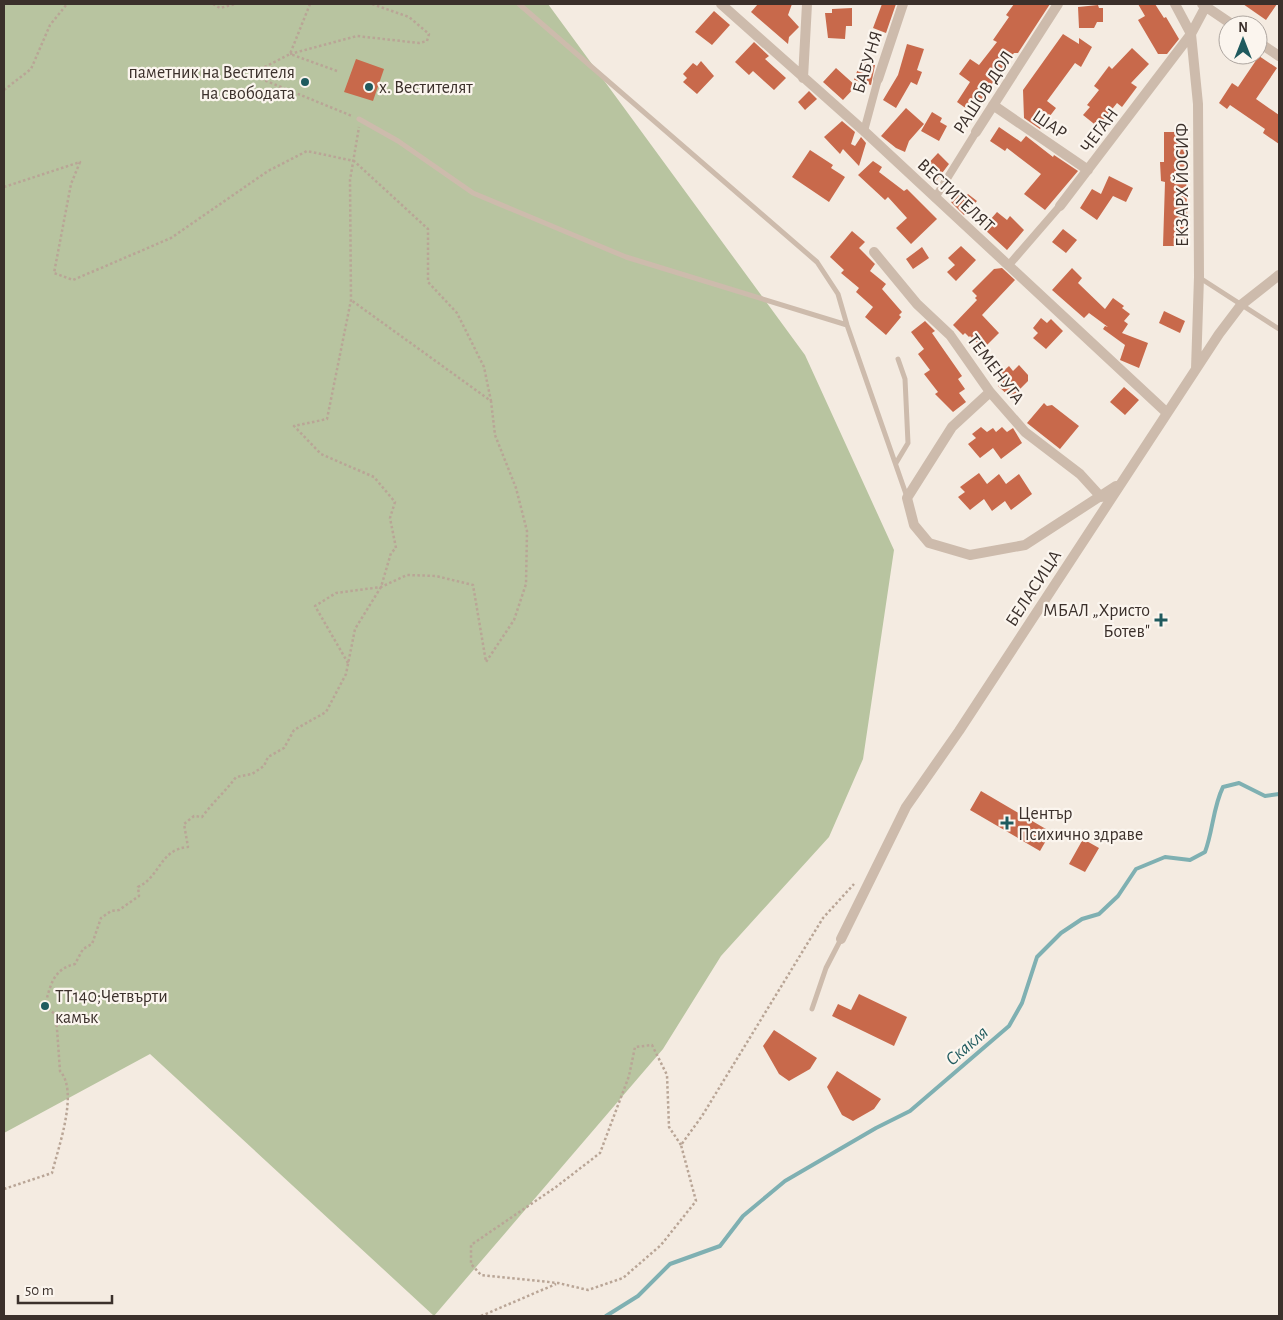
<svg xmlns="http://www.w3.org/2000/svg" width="1283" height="1320" font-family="'Alegreya Sans',sans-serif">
	<rect width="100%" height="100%" fill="#f4ebe1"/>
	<path fill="#b8c4a0" d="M4,4h544l257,351 89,195 -31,209 -34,78 -108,119 -58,93 -229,267 -284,-262 -146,79z"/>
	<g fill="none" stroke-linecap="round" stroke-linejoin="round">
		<path stroke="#7fb0b2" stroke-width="4" d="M606,1316l32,-20 32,-32 50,-18 23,-30 42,-35 91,-53 34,-17 99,-85 13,-23 15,-46 24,-24 21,-14 17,-5 19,-18 18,-27 29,-12 25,3 15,-8c8,-21 8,-45 18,-65l16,-4 26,13 14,-2"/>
	</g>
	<path fill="#c8694b" d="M758,4h34l-4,11 11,12 -10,10 -1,7 -37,-32z
		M882,4h14l-10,29 -13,-5z
		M1014,4h36l-32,49h-4l-14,18 -26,43 -17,-12 13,-20 -11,-8 11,-15 9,6 18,-23 -4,-2 16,-23 -3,-2z
		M1138,4h17l9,14 2,-1 13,22 -12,15h-9l-20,-34 7,-4z
		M1243,4h34l-11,16z
		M1098,5l1,3h4v14h-6l-3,6h-15l-1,-21z
		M852,8v18h-6l-1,13 -17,-1 -3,-25h7v-4z
		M714,11l16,14 -18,20 -17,-13z
		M1063,34l16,10v-6l13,9 -11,20 -6,-4 -28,38 9,7 -16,21 -16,-11 -1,-28z
		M754,42l15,14 -4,3 21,19 -12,12 -21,-19 -4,4 -14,-13z
		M907,44l17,5 -7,21 5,2 -5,13 -6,-3 -15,26 -13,-8 15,-25z
		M1132,48l17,16 -18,19 6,4 -15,20 -5,-4 -19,24 -15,-12 7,-8 -3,-2 12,-15 -5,-4 15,-20 3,3z
		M1259,56l18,12 -21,31 23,16v29l-16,-11 2,-4 -35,-24 -3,4 -8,-6 13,-20 6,4z
		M356,59l28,10 -11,32 -29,-9z
		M861,60l14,5 -4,20 -17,-5z
		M701,61l13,15 -17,18 -14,-12 4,-4 -4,-4 10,-11 4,3z
		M836,68l20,18 -13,14 -20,-18z
		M809,91l8,8 -12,11 -7,-8z
		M906,108l18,16 -15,17 -4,11 -9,-4 -15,-12z
		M932,112l10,6 -2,4 7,4 -8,15 -18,-10z
		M842,121l13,11 -4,12 4,2 6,-9 5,6 -7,23 -16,-17 -3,5 -16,-17z
		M999,127l22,15 5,-6 27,21 1,-2 24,16 -33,39 -21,-16 17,-20 -34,-26 -2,3 -15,-10z
		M1164,132h21l3,114h-25l2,-64 -4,-1 -1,-19h4z
		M810,150l23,15 -2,3 14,9 -16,25 -37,-25z
		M938,153l11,11 -13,17 -13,-12z
		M873,161l9,6 -3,5 25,19 3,-2 30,30 -26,25 -15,-16 11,-10 -19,-21 -3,3 -27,-25z
		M1109,176l24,12 -7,14 -13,-6 -16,24 -17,-12 12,-19 9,5z
		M958,194l5,5 5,-5 9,7 -13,14 -13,-13z
		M997,212l10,8 3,-4 14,14 -17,20 -24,-22z
		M1063,229l14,11 -11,13 -14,-11z
		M852,231l13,11 -6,6 16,16 -5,7 16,13 -4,5 20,23 -3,3 2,2 -15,18 -21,-18 8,-10 -17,-15 3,-4 -18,-15 3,-3 -14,-13z
		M961,246l15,14 -20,21 -9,-9 8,-7 -7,-7z
		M922,247l7,11 -16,11 -7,-10z
		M1002,268l13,12 -33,35 17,18 -16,16 -13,-13 -1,1 -4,-4 -2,2 -10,-10 24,-25 -2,-2 2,-2 -5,-5 22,-22z
		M1072,268l10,10 -4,5 27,26 8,-11 11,8 -2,2 8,6 -6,7 4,3 -6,9 26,10 -9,25 -19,-8 5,-15 -22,-16 2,-3 3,1 -19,-14 -5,5 -32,-28z
		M1164,311l21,10 -5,12 -21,-10z
		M1041,318l6,5 4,-4 12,12 -17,18 -13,-11 5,-5 -5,-5z
		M925,321l10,10 -3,2 30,43 -4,3 7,10 -6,4 7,9 -13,10 -18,-18 3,-2 -14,-18 6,-4 -12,-16 6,-5 -13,-17z
		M1019,365l9,10v6l-17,17 -13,-12 5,-5 -5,-5 11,-10 4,5z
		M1124,387l15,13 -14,15 -15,-13z
		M1044,403l3,3 5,-1 27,21 -19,23 -33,-26z
		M981,427l6,5 6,-4 3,4 6,-5 5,5 6,-4 9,15 -21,16 -8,-11 -13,10 -12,-14 8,-6 -4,-4z
		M979,473l8,11 12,-10 7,10 13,-10 13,20 -21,16 -6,-9 -13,10 -8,-12 -14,11 -12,-13 7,-5 -5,-5z
		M981,791l70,41 -11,19 -70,-41z
		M1083,839l16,9 -14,24 -16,-8z
		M859,994l48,23 -13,29 -62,-30 6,-12 13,6z
		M774,1030l43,28 -7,11 -21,12 -10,-7 -16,-28z
		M837,1071l44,28 -7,10 -21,12 -11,-6 -15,-28z"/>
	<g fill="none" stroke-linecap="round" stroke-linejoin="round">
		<path stroke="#b9a596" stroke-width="2.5" stroke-dasharray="2.5 2.5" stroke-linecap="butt" d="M213,4l7,4 15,-4
			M310,4l-20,50 -33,17 2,7 93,38
			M337,71l-47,-17 67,-18 62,7 8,-2 2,-7 -20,-17 -37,-13
			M4,90l27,-21 19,-44 17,-21
			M4,187l76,-25 -9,22 -17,89 19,7 98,-42 97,-67 39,-20 47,10 74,68v53l29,31 27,54 7,34
			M348,663l-33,-57 21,-13 45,-6 26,-12 29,1 37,9 13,77 28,-42 12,-36 1,-53 -11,-43 -21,-53 -4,-34 -140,-101
			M681,1145l-12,-18 -2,-52 -15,-30 -17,2 -6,29 -29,77 -44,34 -85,58v19l10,11 77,8 30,7 35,-12 38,-33 35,-44 -15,-56 21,-29 121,-198 31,-34
			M4,1189l48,-16c6,-25 27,-81 8,-102l-4,-56 -11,-9c5,-20 8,-37 30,-42l8,-15 9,-5 9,-26 10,-7 8,-1 20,-14 -1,-9c22,-10 22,-38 50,-40l-4,-23 10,-8 8,1c11,-15 23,-25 34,-40l16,-3 12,-8 4,-9 16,-9 10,-18 32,-18 20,-38 9,-45 26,-42 10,-34 5,-5 -6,-30 5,-16 -21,-25 -53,-23 -27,-28 33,-7 24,-119 -1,-120 9,-53
			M481,1316l75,-32"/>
		<path stroke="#cdbbac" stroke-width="5" d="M519,4l298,258 21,32 9,31 60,172
			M359,119l39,22 75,52 153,64 221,68
			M1200,278l79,51
			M896,463l12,-20 -3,-64 -7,-20
			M812,1009l14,-41 15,-29"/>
		<path stroke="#cdbbac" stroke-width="8" d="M864,131l14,-52
			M935,198l41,-66
			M1008,266l52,-60"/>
		<path stroke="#cdbbac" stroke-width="10" d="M721,4l143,127 302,281
			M1175,4l16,30 7,70 1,173 -3,92
			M1202,4l31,21
			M1258,42l21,14
			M803,78l4,-74
			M878,79l25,-75
			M993,105l95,65
			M976,132l82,-128
			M1060,206l131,-172 16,-30
			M874,252l43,52 33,31 40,57 35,40 55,42 21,23
			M990,392l-38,35 -45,71 7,27 15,18 41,12 55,-10 91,-59
			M841,939l65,-132 53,-76 260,-397 22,-29 38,-30"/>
	</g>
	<g fill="#1f5a5e" stroke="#fbf5ee" stroke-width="2">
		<circle cx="305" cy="82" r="5"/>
		<circle cx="369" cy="87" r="5"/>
		<path d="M1158.5 612.5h5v5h5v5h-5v5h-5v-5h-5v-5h5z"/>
		<path d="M1004.5 815.5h5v5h5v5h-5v5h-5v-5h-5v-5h5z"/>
		<circle cx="45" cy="1006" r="5"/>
	</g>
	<g text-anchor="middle" stroke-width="4.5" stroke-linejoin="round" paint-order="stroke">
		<g font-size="18" fill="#3b302b" stroke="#fbf5ee">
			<text transform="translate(867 62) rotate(-73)" y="6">БАБУНЯ</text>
			<text transform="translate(983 92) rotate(-57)" y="6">РАШОВ ДОЛ</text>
			<text transform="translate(1050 124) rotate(34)" y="6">ШАР</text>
			<text transform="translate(1099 130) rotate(-53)" y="6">ЧЕГАН</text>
			<text transform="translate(1182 185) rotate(-90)" y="6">ЕКЗАРХ ЙОСИФ</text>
			<text transform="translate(956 195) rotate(43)" y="6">ВЕСТИТЕЛЯТ</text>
			<text transform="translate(996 369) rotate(53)" y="6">ТЕМЕНУГА</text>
			<text transform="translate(1033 588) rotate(-57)" y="6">БЕЛАСИЦА</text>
		</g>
		<g font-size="18" fill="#3b302b" stroke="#fbf5ee" text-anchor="start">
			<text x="295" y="78" text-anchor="end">паметник на Вестителя<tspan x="295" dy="21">на свободата</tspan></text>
			<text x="379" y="93">х. Вестителят</text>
			<text x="1150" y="616" text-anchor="end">МБАЛ „Христо<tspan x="1150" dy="21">Ботев"</tspan></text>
			<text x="1018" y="819">Център<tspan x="1018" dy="21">Психично здраве</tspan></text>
			<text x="55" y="1002">TT140;Четвърти<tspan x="55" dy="21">камък</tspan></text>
		</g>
		<g font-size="19" font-style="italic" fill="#1f5a5e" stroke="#fbf5ee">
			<text transform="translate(966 1045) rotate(-41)" y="7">Скакля</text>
		</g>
	</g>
	<rect width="1283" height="1320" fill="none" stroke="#3b302b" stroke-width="10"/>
	<g transform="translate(1243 40)"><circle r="24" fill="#fbf5ee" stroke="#aea6a0"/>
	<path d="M0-4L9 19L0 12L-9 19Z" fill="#1f5a5e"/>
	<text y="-8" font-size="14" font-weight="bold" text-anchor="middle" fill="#3b302b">N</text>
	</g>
	<path d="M18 1295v8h94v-8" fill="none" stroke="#3b302b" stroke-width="2.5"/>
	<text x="25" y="1295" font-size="15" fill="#3b302b" stroke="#fbf5ee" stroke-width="4" paint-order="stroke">50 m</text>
</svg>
